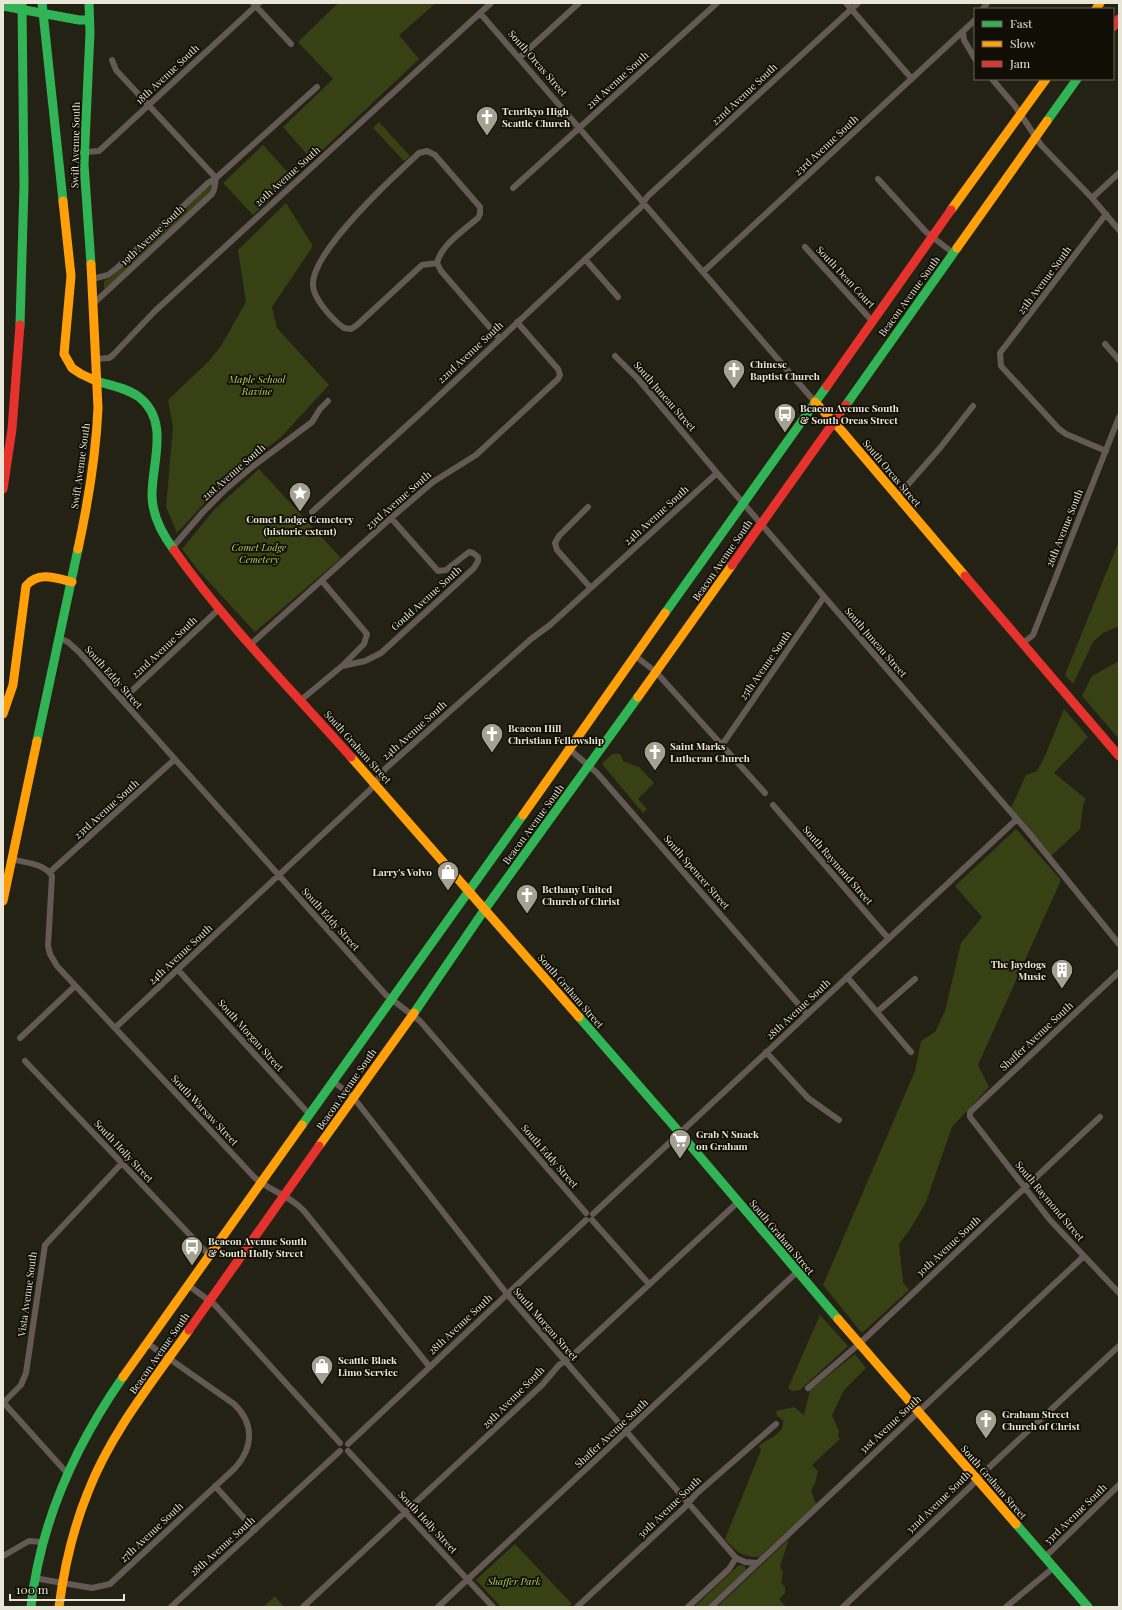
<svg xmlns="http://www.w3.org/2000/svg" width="1122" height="1610" font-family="'Playfair Display',serif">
	<rect width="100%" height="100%" fill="#242214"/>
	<path fill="#384113" d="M338,3h98l-37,32 20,24 -107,101 -29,-33 50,-48 -35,-37z
		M379,122l31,34 -6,5 -31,-33z
		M263,145l30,33 -40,37 -30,-32z
		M209,186l3,1 -3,6 -69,66 -36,30v-8l5,-2z
		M286,203l27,43 -41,61 5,21 52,57 -48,52 -56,44 -48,52 -11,-26 7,-80 -5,-27 41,-39 12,-15 25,-44 -8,-52z
		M259,469l82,89 -86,74 -58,-63 -15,-20 32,-39z
		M1119,541v85l-16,7 -10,9 -20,42 -8,-9z
		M1119,661v78l-37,-43 10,-20z
		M1064,709l24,28 -34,36 32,26 -3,6 -3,24 -29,27 -40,-48 15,-33 11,-4 8,-15z
		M616,753l5,2 2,6 16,6 15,16 -16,16 9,10 -4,4 -41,-49 9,-9z
		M1016,829l45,51 -83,185 11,22 -37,40 -26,75 -15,26 -12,16 4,38 6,8 -47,43 -39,-48 92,-214 6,-30 14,-9 10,-21 16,-68 21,-26 -27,-31z
		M820,1315l28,31 -48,44 -8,1 -4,-3z
		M855,1354l11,14 -22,22 -12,25 7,16 -1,5 2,3 -28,26 6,6 -3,12 -4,8 5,13 -57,53c-18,0 -23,-6 -34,-18l36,-89 -2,-4c9,-8 26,-11 24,-26l-6,-4 -1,-5 18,-4 10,8 6,-25z
		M789,1539l-9,27 3,6 -2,11 4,4v6l-6,6 7,8h-69z
		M515,1544l57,60 -4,3h-67l-25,-27z
		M739,1565l6,1 1,4 -40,37h-12z
		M275,1596l9,11h-21z"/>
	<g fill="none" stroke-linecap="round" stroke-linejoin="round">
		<path stroke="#655955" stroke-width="6" d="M253,3l38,41
			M846,3l66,76
			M983,9l4,-6
			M480,13l162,188
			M963,33l1,7 11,19
			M519,58l60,-55
			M112,60l4,10 100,108
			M992,79l23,27 26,39 51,53 27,32
			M427,151l8,4 45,52v7l-2,4c-14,12 -37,27 -41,45l-15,2 -65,60 -6,4 -7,-1c-11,-8 -32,-30 -31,-44 0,-34 80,-107 106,-131z
			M85,152l14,-1 160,-148
			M878,179l48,53 27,21
			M513,188l204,-185
			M1092,198l27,-25
			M645,200l3,-4 210,-193
			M646,206l169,196
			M805,247l68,75
			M585,259l33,38
			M437,263l4,8 59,68
			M703,272l272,-252
			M92,279l16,-4 10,-8 90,-84 8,-5 101,-91
			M94,303l118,-109 2,-4 2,-12
			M1105,344l14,16
			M615,356l23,23 79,94 312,360 90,111
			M96,359l13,-1 4,-3 42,-44 336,-308
			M1106,451l-40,-17 -7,-5 -58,-63 -1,-13 106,-139
			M897,497l43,-49 33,-42
			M588,507l-29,29 -4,7 2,7 33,37
			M312,512l112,-102 218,-204
			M172,548l31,-36 23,-23 26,-22 60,-45 8,-13 8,-8
			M322,581l45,53 -3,10 -22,22
			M59,638l9,4 11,10 307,343 34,26 166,192
			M1023,643l10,-8 86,-218
			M251,644l140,-126 42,-36 43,-27 82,-76 2,-4 -2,-6 -41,-47
			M634,655l22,17 109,121
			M122,700l97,-91
			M301,700l41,-34 23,-5 16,-8 93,-85 4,-7v-4l-5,-4 -4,-1 -23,18 -8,1 -47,-53
			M722,745l102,-148
			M568,748l29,25 210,241
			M773,805l115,133
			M12,859c13,4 32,4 40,17l-4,70 2,8 7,12 197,211c15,14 36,18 50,34l125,155
			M50,872l125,-113
			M178,970l132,145
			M1119,972l-149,140v5l80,103 69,73
			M847,977l64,75
			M877,1012l38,-33
			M115,1028l255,-238 15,-21 146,-130 19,-14 167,-152
			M20,1038l55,-52
			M766,1052l42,46 31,22
			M25,1061l184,194
			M334,1082l19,15 154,197 229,264 9,4 12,1
			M593,1214l424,-395
			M592,1220l57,64
			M188,1285l27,20 125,138
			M808,1388l51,-44 241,-227
			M3,1402l64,71
			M3,1403l18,-18 5,-12 19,-128 77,-82
			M348,1444l238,-224
			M348,1451l145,156
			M215,1486l40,44
			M3,1556l26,-15 13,1
			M1044,1558l75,-73
			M34,1578l58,10 18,-4 125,-116c19,-21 19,-45 -1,-64l-87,-61
			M171,1607l169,-156
			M303,1607l239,-222 17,-20 12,-8 167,-155
			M438,1607l359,-335
			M577,1607l107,-99 12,-14 80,-70
			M688,1607l41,-38 7,-11
			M711,1607l373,-351
			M843,1607l128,-121 11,-12 137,-128
			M1006,1607l47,-39"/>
		<path stroke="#30b455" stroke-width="9" d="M42,3l21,198
			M89,3l1,30 -6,131 7,100
			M3,6l76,14h10
			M1047,121l30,-42
			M20,325l4,-139 -2,-183
			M96,381c14,4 31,7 43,16 31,24 13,65 13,98 0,20 10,39 22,55
			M846,405l111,-157
			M665,613l162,-227
			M37,741l41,-192
			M414,1013l71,-104 153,-212
			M579,1017l94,108 165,194
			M302,1125l221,-310
			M1016,1524l72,83
			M31,1607c9,-84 44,-161 92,-230"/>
		<path stroke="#ff9f0a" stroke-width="9" d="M1096,9l4,-6
			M63,201l8,75 -7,78 8,14 9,6 15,7
			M951,210l95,-131
			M957,248l90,-127
			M815,402l26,28 124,146
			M78,549c10,-46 18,-94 20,-141l-7,-144
			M638,697l94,-132
			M3,714l10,-29 13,-99c12,-15 30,-8 46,-4
			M351,757l228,260
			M523,815l142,-202
			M3,901l34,-160
			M319,1146l95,-133
			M838,1319l178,205
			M123,1377l179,-252
			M59,1607c5,-39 14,-78 29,-115 22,-58 65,-111 101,-162"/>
		<path stroke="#e5322d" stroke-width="9" d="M1113,27l6,-8
			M827,386l124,-176
			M3,489l9,-60 8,-104
			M174,550c52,74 117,139 177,207
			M732,565l114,-160
			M965,576l154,180
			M189,1330l130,-184"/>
	</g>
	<defs>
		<g id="church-pin" transform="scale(1.15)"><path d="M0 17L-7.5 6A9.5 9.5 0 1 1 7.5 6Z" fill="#a4a193" stroke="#110f05"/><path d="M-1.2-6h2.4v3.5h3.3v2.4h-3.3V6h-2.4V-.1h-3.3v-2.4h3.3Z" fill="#fff"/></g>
		<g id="bus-pin" transform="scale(1.15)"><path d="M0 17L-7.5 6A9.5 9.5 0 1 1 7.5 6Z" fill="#a4a193" stroke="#110f05"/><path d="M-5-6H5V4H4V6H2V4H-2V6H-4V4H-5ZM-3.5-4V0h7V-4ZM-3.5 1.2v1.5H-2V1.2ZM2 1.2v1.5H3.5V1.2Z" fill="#fff"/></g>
		<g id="sight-pin" transform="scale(1.15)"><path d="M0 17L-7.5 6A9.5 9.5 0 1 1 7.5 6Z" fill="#a4a193" stroke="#110f05"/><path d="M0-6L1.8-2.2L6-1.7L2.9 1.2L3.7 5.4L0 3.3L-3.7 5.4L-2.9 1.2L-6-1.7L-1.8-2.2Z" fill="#fff"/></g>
		<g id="shop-pin" transform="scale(1.15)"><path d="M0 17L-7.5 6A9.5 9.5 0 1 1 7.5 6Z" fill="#a4a193" stroke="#110f05"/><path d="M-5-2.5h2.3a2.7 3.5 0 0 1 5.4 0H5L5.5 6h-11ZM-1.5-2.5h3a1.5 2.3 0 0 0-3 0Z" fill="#fff"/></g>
		<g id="building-pin" transform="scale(1.15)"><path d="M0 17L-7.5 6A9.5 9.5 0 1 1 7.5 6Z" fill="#a4a193" stroke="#110f05"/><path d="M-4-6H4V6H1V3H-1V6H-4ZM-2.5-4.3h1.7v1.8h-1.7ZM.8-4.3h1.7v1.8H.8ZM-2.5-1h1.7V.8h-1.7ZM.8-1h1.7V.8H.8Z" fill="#fff"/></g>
		<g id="supermarket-pin" transform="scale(1.15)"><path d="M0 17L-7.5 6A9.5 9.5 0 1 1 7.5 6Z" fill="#a4a193" stroke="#110f05"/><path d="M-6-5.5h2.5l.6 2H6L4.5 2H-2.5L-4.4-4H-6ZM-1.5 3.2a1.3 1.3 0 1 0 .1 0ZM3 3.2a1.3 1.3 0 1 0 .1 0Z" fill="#fff"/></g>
	</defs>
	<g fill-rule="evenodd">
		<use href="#church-pin" x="487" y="117"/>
		<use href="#church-pin" x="734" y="370"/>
		<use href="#bus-pin" x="785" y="414"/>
		<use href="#sight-pin" x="300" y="493"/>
		<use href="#church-pin" x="492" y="734"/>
		<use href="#church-pin" x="655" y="752"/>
		<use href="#shop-pin" x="448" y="872"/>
		<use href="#church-pin" x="527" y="895"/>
		<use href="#building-pin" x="1062" y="970"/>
		<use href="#supermarket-pin" x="680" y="1140"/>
		<use href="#bus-pin" x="192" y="1247"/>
		<use href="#shop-pin" x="322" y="1366"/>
		<use href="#church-pin" x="986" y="1420"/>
	</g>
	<g text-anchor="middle" stroke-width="3.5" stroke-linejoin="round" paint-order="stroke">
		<g font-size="10" fill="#e9e5d7" stroke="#110f05">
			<text transform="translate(538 63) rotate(49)" y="4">South Orcas Street</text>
			<text transform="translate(167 74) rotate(-43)" y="4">18th Avenue South</text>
			<text transform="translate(617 80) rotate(-42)" y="4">21st Avenue South</text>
			<text transform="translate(744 94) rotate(-43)" y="4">22nd Avenue South</text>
			<text transform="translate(75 145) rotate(-89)" y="4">Swift Avenue South</text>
			<text transform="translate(826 145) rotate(-43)" y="4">23rd Avenue South</text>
			<text transform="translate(287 176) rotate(-42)" y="4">20th Avenue South</text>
			<text transform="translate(152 235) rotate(-43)" y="4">19th Avenue South</text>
			<text transform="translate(846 277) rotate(47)" y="4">South Dean Court</text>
			<text transform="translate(1044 280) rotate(-53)" y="4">25th Avenue South</text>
			<text transform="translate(909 296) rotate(-54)" y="4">Beacon Avenue South</text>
			<text transform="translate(470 352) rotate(-43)" y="4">22nd Avenue South</text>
			<text transform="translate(665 396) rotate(49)" y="4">South Juneau Street</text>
			<text transform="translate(80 466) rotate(-82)" y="4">Swift Avenue South</text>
			<text transform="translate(233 472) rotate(-41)" y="4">21st Avenue South</text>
			<text transform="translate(892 473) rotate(50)" y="4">South Orcas Street</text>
			<text transform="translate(398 500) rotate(-41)" y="4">23rd Avenue South</text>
			<text transform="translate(656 515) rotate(-42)" y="4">24th Avenue South</text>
			<text transform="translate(1064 528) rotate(-68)" y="4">26th Avenue South</text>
			<text transform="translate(722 560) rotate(-55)" y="4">Beacon Avenue South</text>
			<text transform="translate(426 598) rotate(-42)" y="4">Gould Avenue South</text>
			<text transform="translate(876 642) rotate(49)" y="4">South Juneau Street</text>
			<text transform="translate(164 647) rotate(-43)" y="4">22nd Avenue South</text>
			<text transform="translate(765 665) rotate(-55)" y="4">25th Avenue South</text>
			<text transform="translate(114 677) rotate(48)" y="4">South Eddy Street</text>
			<text transform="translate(414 730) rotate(-42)" y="4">24th Avenue South</text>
			<text transform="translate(358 747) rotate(48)" y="4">South Graham Street</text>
			<text transform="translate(106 809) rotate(-42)" y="4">23rd Avenue South</text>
			<text transform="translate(533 824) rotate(-54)" y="4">Beacon Avenue South</text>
			<text transform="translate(838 865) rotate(49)" y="4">South Raymond Street</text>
			<text transform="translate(697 872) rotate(49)" y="4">South Spencer Street</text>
			<text transform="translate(331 919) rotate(48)" y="4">South Eddy Street</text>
			<text transform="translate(180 954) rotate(-43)" y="4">24th Avenue South</text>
			<text transform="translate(571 991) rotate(49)" y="4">South Graham Street</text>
			<text transform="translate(798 1009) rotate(-43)" y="4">28th Avenue South</text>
			<text transform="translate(251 1035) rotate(48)" y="4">South Morgan Street</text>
			<text transform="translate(1036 1036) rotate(-43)" y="4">Shaffer Avenue South</text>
			<text transform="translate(346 1089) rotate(-55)" y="4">Beacon Avenue South</text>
			<text transform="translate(205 1110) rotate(47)" y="4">South Warsaw Street</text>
			<text transform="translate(124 1151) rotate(47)" y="4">South Holly Street</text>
			<text transform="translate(550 1156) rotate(49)" y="4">South Eddy Street</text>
			<text transform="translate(1050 1201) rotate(50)" y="4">South Raymond Street</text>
			<text transform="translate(782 1237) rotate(50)" y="4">South Graham Street</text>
			<text transform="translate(948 1246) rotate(-43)" y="4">30th Avenue South</text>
			<text transform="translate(27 1294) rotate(-82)" y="4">Vista Avenue South</text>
			<text transform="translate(460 1324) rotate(-43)" y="4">28th Avenue South</text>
			<text transform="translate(546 1324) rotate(49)" y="4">South Morgan Street</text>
			<text transform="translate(159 1353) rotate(-55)" y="4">Beacon Avenue South</text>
			<text transform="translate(513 1397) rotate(-45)" y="4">29th Avenue South</text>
			<text transform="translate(890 1424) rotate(-43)" y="4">31st Avenue South</text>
			<text transform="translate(611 1433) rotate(-43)" y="4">Shaffer Avenue South</text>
			<text transform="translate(994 1482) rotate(49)" y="4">South Graham Street</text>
			<text transform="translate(938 1502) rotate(-44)" y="4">32nd Avenue South</text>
			<text transform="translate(669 1507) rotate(-44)" y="4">30th Avenue South</text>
			<text transform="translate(1075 1514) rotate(-44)" y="4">33rd Avenue South</text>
			<text transform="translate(428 1522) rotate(47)" y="4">South Holly Street</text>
			<text transform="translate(151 1532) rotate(-43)" y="4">27th Avenue South</text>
			<text transform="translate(222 1546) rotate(-42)" y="4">28th Avenue South</text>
		</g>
		<g font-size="10" font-weight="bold" fill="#e9e5d7" stroke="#110f05" text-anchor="start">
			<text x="502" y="115">Tenrikyo High<tspan x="502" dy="12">Seattle Church</tspan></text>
			<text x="750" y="368">Chinese<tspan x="750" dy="12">Baptist Church</tspan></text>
			<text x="800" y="412">Beacon Avenue South<tspan x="800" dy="12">&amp; South Orcas Street</tspan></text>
			<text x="300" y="523" text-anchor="middle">Comet Lodge Cemetery<tspan x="300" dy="12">(historic extent)</tspan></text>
			<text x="508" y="732">Beacon Hill<tspan x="508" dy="12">Christian Fellowship</tspan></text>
			<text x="670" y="750">Saint Marks<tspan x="670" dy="12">Lutheran Church</tspan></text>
			<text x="432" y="876" text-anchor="end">Larry's Volvo</text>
			<text x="542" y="893">Bethany United<tspan x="542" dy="12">Church of Christ</tspan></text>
			<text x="1046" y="968" text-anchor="end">The Jaydogs<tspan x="1046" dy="12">Music</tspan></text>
			<text x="696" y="1138">Grab N Snack<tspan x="696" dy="12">on Graham</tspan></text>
			<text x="208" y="1245">Beacon Avenue South<tspan x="208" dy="12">&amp; South Holly Street</tspan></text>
			<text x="338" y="1364">Seattle Black<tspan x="338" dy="12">Limo Service</tspan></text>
			<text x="1002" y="1418">Graham Street<tspan x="1002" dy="12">Church of Christ</tspan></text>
		</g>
		<g font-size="10" font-style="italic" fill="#b4cf5b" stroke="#110f05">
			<text x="257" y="383">Maple School<tspan x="257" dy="12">Ravine</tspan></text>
			<text x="259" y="551">Comet Lodge<tspan x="259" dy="12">Cemetery</tspan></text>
			<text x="514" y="1585">Shaffer Park</text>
		</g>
	</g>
	<rect width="1122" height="1610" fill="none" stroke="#e9e5d7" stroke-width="8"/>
	<rect x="974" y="8" width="140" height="72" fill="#110f05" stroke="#676559"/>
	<rect x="982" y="21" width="20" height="6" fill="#30b455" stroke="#676559"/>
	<text x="1010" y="28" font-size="12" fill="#e9e5d7">Fast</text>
	<rect x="982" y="41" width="20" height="6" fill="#ff9f0a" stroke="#676559"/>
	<text x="1010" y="48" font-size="12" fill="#e9e5d7">Slow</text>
	<rect x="982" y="61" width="20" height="6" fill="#e5322d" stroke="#676559"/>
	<text x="1010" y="68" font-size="12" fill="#e9e5d7">Jam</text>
	<path d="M10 1594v6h114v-6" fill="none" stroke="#e9e5d7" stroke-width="2"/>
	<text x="16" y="1594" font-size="12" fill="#e9e5d7" stroke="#110f05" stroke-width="3" paint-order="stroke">100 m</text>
</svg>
